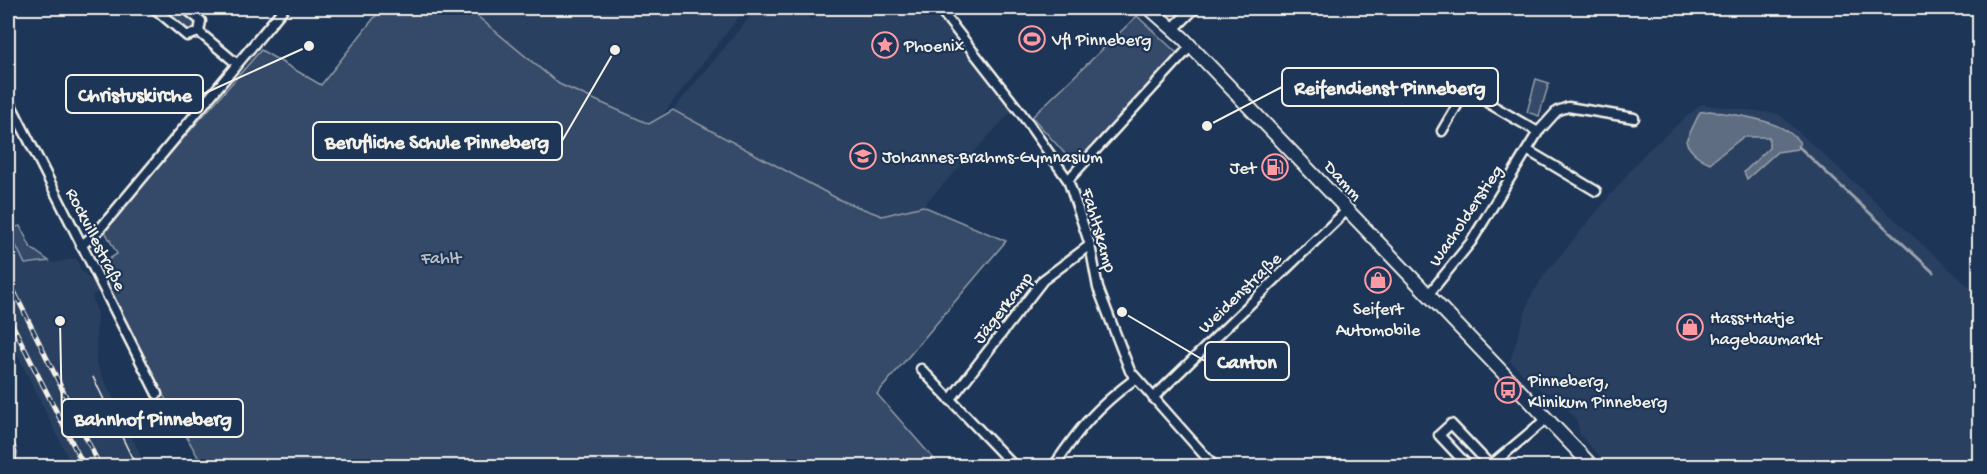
<svg xmlns="http://www.w3.org/2000/svg" width="1987" height="474" font-family="'Gochi Hand',sans-serif">
	<rect width="100%" height="100%" fill="#1d3557"/>
	<filter id="ink" filterUnits="userSpaceOnUse"><feTurbulence type="fractalNoise" baseFrequency=".0167" numOctaves="2"/><feDisplacementMap in="SourceGraphic" scale="12" xChannelSelector="R" yChannelSelector="G"/><feConvolveMatrix kernelMatrix="1 2 1 2 8 2 1 2 1" color-interpolation-filters="sRGB"/></filter>
	<g filter="url(#ink)">
		<path fill="#2a4060" d="M471,8h275l-86,110 -11,6 -90,-40 -82,-68z
			M757,8h40l15,12 16,-12h107l77,103 -89,95 -41,10 -42,-16 -167,-90z
			M1701,104l78,10 200,182v170h-166l-12,-9 -16,9h-176l-29,-31 -4,-16 -22,-25 -12,-3 -10,-8 -22,-22 20,-63 15,-24 101,-122z
			M8,229l17,35 17,-4 12,3 22,-5 6,13 18,19 -8,6 5,16 -1,51 50,103h-74l-64,-131z"/>
		<path fill="#354a67" stroke="#949ea8" stroke-width="1.5" d="M159,8h22l14,11v10l-9,1z
			M414,8h57l6,8 82,68 90,40 24,-14 167,90 42,16 41,-10 83,35 -129,153 63,72h-737l-99,-177 2,-17 -3,-9 14,-9 -13,-25 157,-179 60,35 60,-76 29,2z
			M1137,16l40,37 -102,112 -43,-48z
			M1536,79l13,4 -10,33 -12,-4z
			M8,211l8,16 4,-1 11,22 18,13 -24,3 -17,-35z"/>
		<path fill="#5e6d82" stroke="#9aa2ab" stroke-width="1.5" d="M1710,111c27,4 73,8 90,32l-3,6 -20,3 -30,27 -3,-7 25,-24v-11h-26l-33,26c-10,-4 -21,-12 -24,-22l14,-29z"/>
		<g fill="none" stroke-linecap="round" stroke-linejoin="round">
			<path stroke="#9aa2ab" stroke-width="3" d="M1798,146l135,126"/>
			<g stroke="#f4f1e8" stroke-width="13">
				<path id="minor" d="M154,8l33,28 12,-4
					M185,8l16,13 -2,11
					M939,8l82,105 47,67 22,65 8,43 32,83 84,95
					M199,32l37,31
					M8,99l149,295
					M1442,131l30,-51 16,23 50,29
					M1527,150l69,41
					M1068,180l123,-134
					M81,246l18,-16 185,-222
					M1428,295l43,-53 67,-110 19,-21 11,-4 66,11
					M921,369l93,97
					M1153,398l194,-188
					M950,400l93,-120 47,-35
					M8,442l3,11 -1,13
					M1054,466c27,-40 42,-58 82,-88
					M1468,466l-29,-31 12,-11 40,42
					M1490,466l56,-47"/>
			</g>
			<g stroke="#f4f1e8" stroke-width="15">
				<path id="tertiary" d="M1173,29l21,-21"/>
			</g>
			<g stroke="#f4f1e8" stroke-width="16">
				<path id="secondary" d="M1149,8l34,30 409,428"/>
			</g>
			<use href="#minor" stroke="#1d3557" stroke-width="8"/>
			<use href="#tertiary" stroke="#1d3557" stroke-width="10"/>
			<use href="#secondary" stroke="#1d3557" stroke-width="12"/>
			<path stroke="#f4f1e8" stroke-width="1.5" d="M93,377l43,89"/>
			<g stroke="#f4f1e8" stroke-width="5">
				<path id="rail" d="M8,279l92,187
					M8,316l76,150"/>
			</g>
			<use href="#rail" stroke="#1d3557" stroke-width="3" stroke-dasharray="9" stroke-linecap="butt"/>
		</g>
	</g>
	<defs>
		<g id="stadium-ring" transform="scale(1.35)"><circle r="9.5" fill="#1d3557" stroke="#ff9aa2" stroke-width="1.5"/><path d="M0-5a6.5 5 0 1 0 0 10a6.5 5 0 1 0 0-10ZM-3.5-1.8h7v3.6h-7Z" fill="#ff9aa2"/></g>
		<g id="sight-ring" transform="scale(1.35)"><circle r="9.5" fill="#1d3557" stroke="#ff9aa2" stroke-width="1.5"/><path d="M0-6L1.8-2.2L6-1.7L2.9 1.2L3.7 5.4L0 3.3L-3.7 5.4L-2.9 1.2L-6-1.7L-1.8-2.2Z" fill="#ff9aa2"/></g>
		<g id="school-ring" transform="scale(1.35)"><circle r="9.5" fill="#1d3557" stroke="#ff9aa2" stroke-width="1.5"/><path d="M0-5L7-2L0 1L-7-2ZM-4 1L0 2.5L4 1V4Q0 6-4 4Z" fill="#ff9aa2"/></g>
		<g id="fuel-ring" transform="scale(1.35)"><circle r="9.5" fill="#1d3557" stroke="#ff9aa2" stroke-width="1.5"/><path d="M-5.5-6h7V0h2V4h1.3V-2.5L3-4.5l.8-.8L6-3V5H2.5V1h-1V6h-7ZM-4.2-4.7v3.2H.2V-4.7Z" fill="#ff9aa2"/></g>
		<g id="shop-ring" transform="scale(1.35)"><circle r="9.5" fill="#1d3557" stroke="#ff9aa2" stroke-width="1.5"/><path d="M-5-2.5h2.3a2.7 3.5 0 0 1 5.4 0H5L5.5 6h-11ZM-1.5-2.5h3a1.5 2.3 0 0 0-3 0Z" fill="#ff9aa2"/></g>
		<g id="bus-ring" transform="scale(1.35)"><circle r="9.5" fill="#1d3557" stroke="#ff9aa2" stroke-width="1.5"/><path d="M-5-6H5V4H4V6H2V4H-2V6H-4V4H-5ZM-3.5-4V0h7V-4ZM-3.5 1.2v1.5H-2V1.2ZM2 1.2v1.5H3.5V1.2Z" fill="#ff9aa2"/></g>
	</defs>
	<g fill-rule="evenodd">
		<use href="#stadium-ring" x="1032" y="39"/>
		<use href="#sight-ring" x="885" y="45"/>
		<use href="#school-ring" x="863" y="156"/>
		<use href="#fuel-ring" x="1275" y="167"/>
		<use href="#shop-ring" x="1378" y="280"/>
		<use href="#shop-ring" x="1690" y="327"/>
		<use href="#bus-ring" x="1508" y="390"/>
	</g>
	<g text-anchor="middle" stroke-width="4.5" stroke-linejoin="round" paint-order="stroke">
		<g font-size="18" fill="#f4f1e8" stroke="#1d3557" text-anchor="start">
			<text x="1052" y="45">Vfl Pinneberg</text>
			<text x="904" y="51">Phoenix</text>
			<text x="882" y="162">Johannes-Brahms-Gymnasium</text>
			<text x="1256" y="173" text-anchor="end">Jet</text>
			<text x="1378" y="314" text-anchor="middle">Seifert<tspan x="1378" dy="21">Automobile</tspan></text>
			<text x="1710" y="323">Hass+Hatje<tspan x="1710" dy="21">hagebaumarkt</tspan></text>
			<text x="1528" y="386">Pinneberg,<tspan x="1528" dy="21">Klinikum Pinneberg</tspan></text>
		</g>
		<g font-size="18" fill="#f4f1e8" stroke="#1d3557">
			<text transform="translate(1344 180) rotate(47)" y="6">Damm</text>
			<text transform="translate(1465 215) rotate(-56)" y="6">Wacholderstieg</text>
			<text transform="translate(1100 230) rotate(74)" y="6">Fahltskamp</text>
			<text transform="translate(97 239) rotate(63)" y="6">Rockvillestraße</text>
			<text transform="translate(1239 292) rotate(-44)" y="6">Weidenstraße</text>
			<text transform="translate(1002 307) rotate(-52)" y="6">Jägerkamp</text>
		</g>
		<g font-size="18" fill="#bbbfc1" stroke="#1d3557">
			<text x="441" y="263">Fahlt</text>
		</g>
	</g>
	<path fill="none" stroke="#f4f1e8" stroke-width="2" d="M1207 126L1282 87M309 46L203 94M615 50L562 141M1122 312L1205 361M60 321L62 418"/>
	<g fill="#f4f1e8" stroke="#1d3557" stroke-width="2">
		<circle cx="1207" cy="126" r="6"/>
		<circle cx="309" cy="46" r="6"/>
		<circle cx="615" cy="50" r="6"/>
		<circle cx="1122" cy="312" r="6"/>
		<circle cx="60" cy="321" r="6"/>
	</g>
	<g fill="#1d3557" stroke="#f4f1e8" stroke-width="2">
		<rect x="1282" y="68" width="216" height="38" rx="6"/>
		<rect x="66" y="75" width="137" height="38" rx="6"/>
		<rect x="313" y="122" width="249" height="38" rx="6"/>
		<rect x="1205" y="342" width="84" height="38" rx="6"/>
		<rect x="62" y="399" width="181" height="38" rx="6"/>
	</g>
	<g font-size="20" text-anchor="middle" font-weight="bold" fill="#f4f1e8">
		<text x="1390" y="94">Reifendienst Pinneberg</text>
		<text x="135" y="101">Christuskirche</text>
		<text x="437" y="148">Berufliche Schule Pinneberg</text>
		<text x="1247" y="368">Canton</text>
		<text x="153" y="425">Bahnhof Pinneberg</text>
	</g>
	<rect width="1987" height="474" fill="none" stroke="#1d3557" stroke-width="30"/>
	<rect x="15" y="15" width="1957" height="444" fill="none" stroke="#f4f1e8" stroke-width="2" filter="url(#ink)"/>
</svg>
